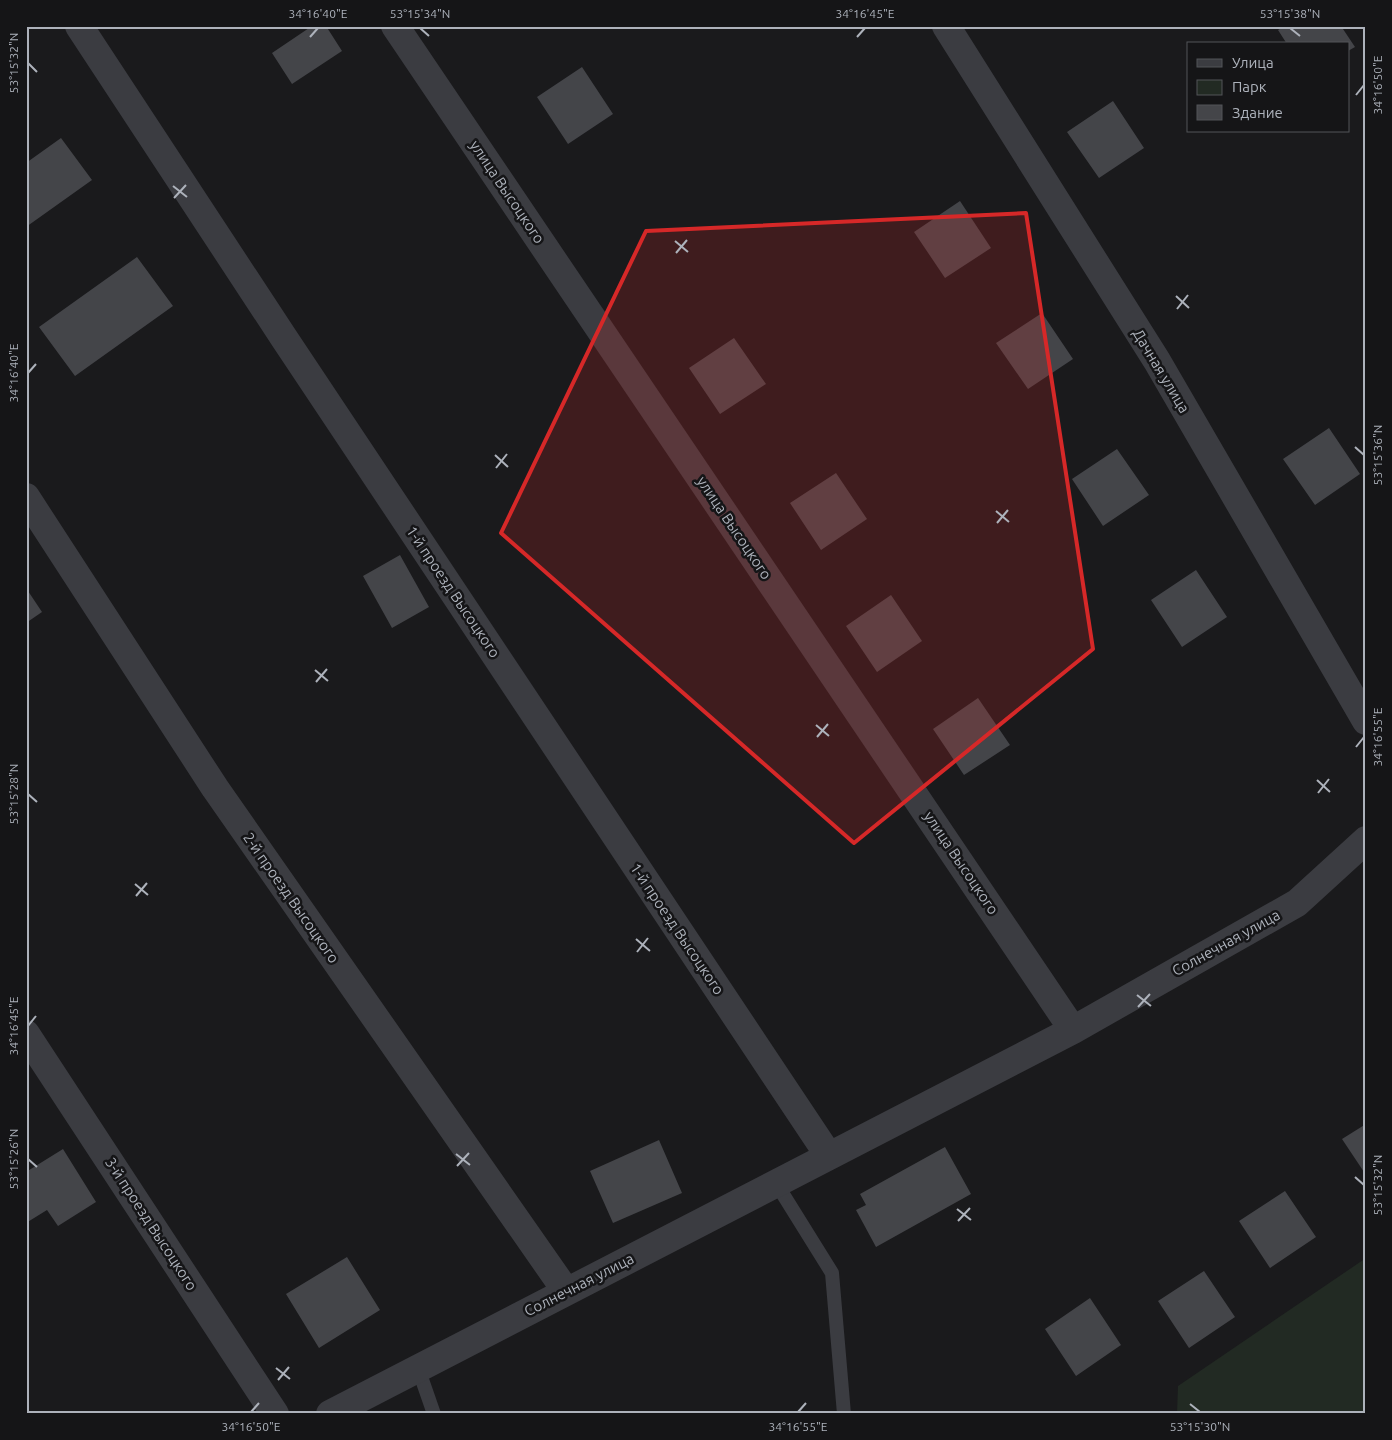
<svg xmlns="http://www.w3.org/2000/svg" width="1392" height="1440" font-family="Ubuntu,sans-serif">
	<rect width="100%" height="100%" fill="#1a1a1c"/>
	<path fill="#222a23" d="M1366,1258v156h-189l1,-28z"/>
	<path fill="#444549" d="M312,26h14l16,25 -50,33 -20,-31z
		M1285,26h56l14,21 -7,4v-7h-61l-9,-14z
		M582,67l31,47 -45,30 -31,-47z
		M1113,101l31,47 -45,30 -32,-46z
		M61,138l31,42 -66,47v-64z
		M960,201l31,47 -46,30 -31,-46z
		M137,257l36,49 -98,70 -36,-49z
		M1042,313l31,46 -45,30 -32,-46z
		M734,338l32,46 -46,30 -31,-46z
		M1329,428l31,46 -45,31 -32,-46z
		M1117,449l32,46 -46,31 -31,-47z
		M836,473l31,46 -46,31 -31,-47z
		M400,555l29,52 -37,21 -29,-52z
		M1196,570l31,47 -45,30 -31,-47z
		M26,588l16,24 -16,11z
		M891,595l31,46 -45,31 -31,-46z
		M978,698l32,47 -46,30 -31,-46z
		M1366,1124v51l-24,-36z
		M659,1140l23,53 -69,30 -23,-52z
		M945,1147l26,47 -95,53 -20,-37 10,-5 -6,-11z
		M63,1149l33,53 -38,24 -11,-16 -21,13v-51z
		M1285,1191l31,46 -46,31 -31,-47z
		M347,1257l33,53 -61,38 -33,-54z
		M1204,1271l31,46 -46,31 -31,-47z
		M1090,1298l31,47 -45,31 -31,-47z"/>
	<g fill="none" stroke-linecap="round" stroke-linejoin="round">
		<path stroke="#3b3c41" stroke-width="14" d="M776,1183l56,90 12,141
			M418,1368l16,46"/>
		<path stroke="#3b3c41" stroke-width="28" d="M79,26l205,312 545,818
			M395,26l678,1004
			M946,26l211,335 209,360
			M26,497l189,291 351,503
			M26,1034l249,380
			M330,1414l743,-384 224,-127 69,-63"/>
	</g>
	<path fill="#d62828" fill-opacity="0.2" stroke="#d62828" stroke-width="4" stroke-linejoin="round" d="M1026,213l67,436 -239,194 -353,-310 145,-302z"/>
	<path fill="none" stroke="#adb2bb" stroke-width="2" d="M420,28l9,8M1290,28l10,8M310,37l8,-9M857,37l8,-9M28,63l9,9M1356,95l8,-10M173,186l14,11M174,198l12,-13M675,241l13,11M676,253l11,-13M1176,296l13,12M1177,309l11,-14M28,373l8,-9M1355,447l9,8M495,455l13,12M496,468l11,-14M996,511l13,11M997,523l11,-13M315,670l13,11M316,682l11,-13M816,725l13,11M817,737l11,-13M1356,747l8,-10M1317,780l13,12M1318,793l11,-14M28,794l9,8M135,884l13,11M136,896l11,-13M636,939l14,12M637,952l11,-14M1137,995l14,11M1138,1007l12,-13M28,1026l8,-10M456,1154l14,11M28,1159l9,8M457,1166l12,-13M1355,1177l9,8M957,1209l14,11M958,1221l12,-13M276,1368l14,11M278,1380l11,-13M1190,1404l10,8M251,1412l8,-9M798,1412l8,-9"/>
	<g text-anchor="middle" stroke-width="5" stroke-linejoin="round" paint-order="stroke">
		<g font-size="15" fill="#adb2bb" stroke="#151517">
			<text transform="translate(507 192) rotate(56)" y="5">улица Высоцкого</text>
			<text transform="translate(1161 371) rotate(59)" y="5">Дачная улица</text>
			<text transform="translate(734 528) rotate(56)" y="5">улица Высоцкого</text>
			<text transform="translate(453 592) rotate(56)" y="5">1-й проезд Высоцкого</text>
			<text transform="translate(961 863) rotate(56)" y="5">улица Высоцкого</text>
			<text transform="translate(291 898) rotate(55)" y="5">2-й проезд Высоцкого</text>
			<text transform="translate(677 929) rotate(56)" y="5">1-й проезд Высоцкого</text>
			<text transform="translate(1226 943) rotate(-29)" y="5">Солнечная улица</text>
			<text transform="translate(151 1224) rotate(57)" y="5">3-й проезд Высоцкого</text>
			<text transform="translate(579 1285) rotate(-27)" y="5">Солнечная улица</text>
		</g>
	</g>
	<rect width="1392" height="1440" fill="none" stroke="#151517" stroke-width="55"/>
	<rect x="1187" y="42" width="162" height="90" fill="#151517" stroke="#525459"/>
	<rect x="1197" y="59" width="25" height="8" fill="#3b3c41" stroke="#525459"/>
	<text x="1232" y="68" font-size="15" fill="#adb2bb">Улица</text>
	<rect x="1197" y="80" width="25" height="15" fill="#222a23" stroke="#525459"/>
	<text x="1232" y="92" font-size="15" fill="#adb2bb">Парк</text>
	<rect x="1197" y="105" width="25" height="15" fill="#444549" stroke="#525459"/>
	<text x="1232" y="118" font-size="15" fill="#adb2bb">Здание</text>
	<rect x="28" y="28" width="1336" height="1384" fill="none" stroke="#adb2bb" stroke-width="2"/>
	<g font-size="12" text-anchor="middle" fill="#adb2bb">
		<text x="318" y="18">34°16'40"E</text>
		<text x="420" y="18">53°15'34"N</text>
		<text x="865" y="18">34°16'45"E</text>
		<text x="1290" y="18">53°15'38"N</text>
		<text transform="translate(14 63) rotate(-90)" y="4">53°15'32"N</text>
		<text transform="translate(1378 85) rotate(-90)" y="4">34°16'50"E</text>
		<text transform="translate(14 373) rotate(-90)" y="4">34°16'40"E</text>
		<text transform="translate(1378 455) rotate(-90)" y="4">53°15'36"N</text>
		<text transform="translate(1378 737) rotate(-90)" y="4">34°16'55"E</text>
		<text transform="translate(14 794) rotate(-90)" y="4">53°15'28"N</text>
		<text transform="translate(14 1026) rotate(-90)" y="4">34°16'45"E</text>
		<text transform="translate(14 1159) rotate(-90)" y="4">53°15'26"N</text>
		<text transform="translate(1378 1185) rotate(-90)" y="4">53°15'32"N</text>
		<text x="251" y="1431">34°16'50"E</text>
		<text x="798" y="1431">34°16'55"E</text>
		<text x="1200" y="1431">53°15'30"N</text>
	</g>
</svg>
